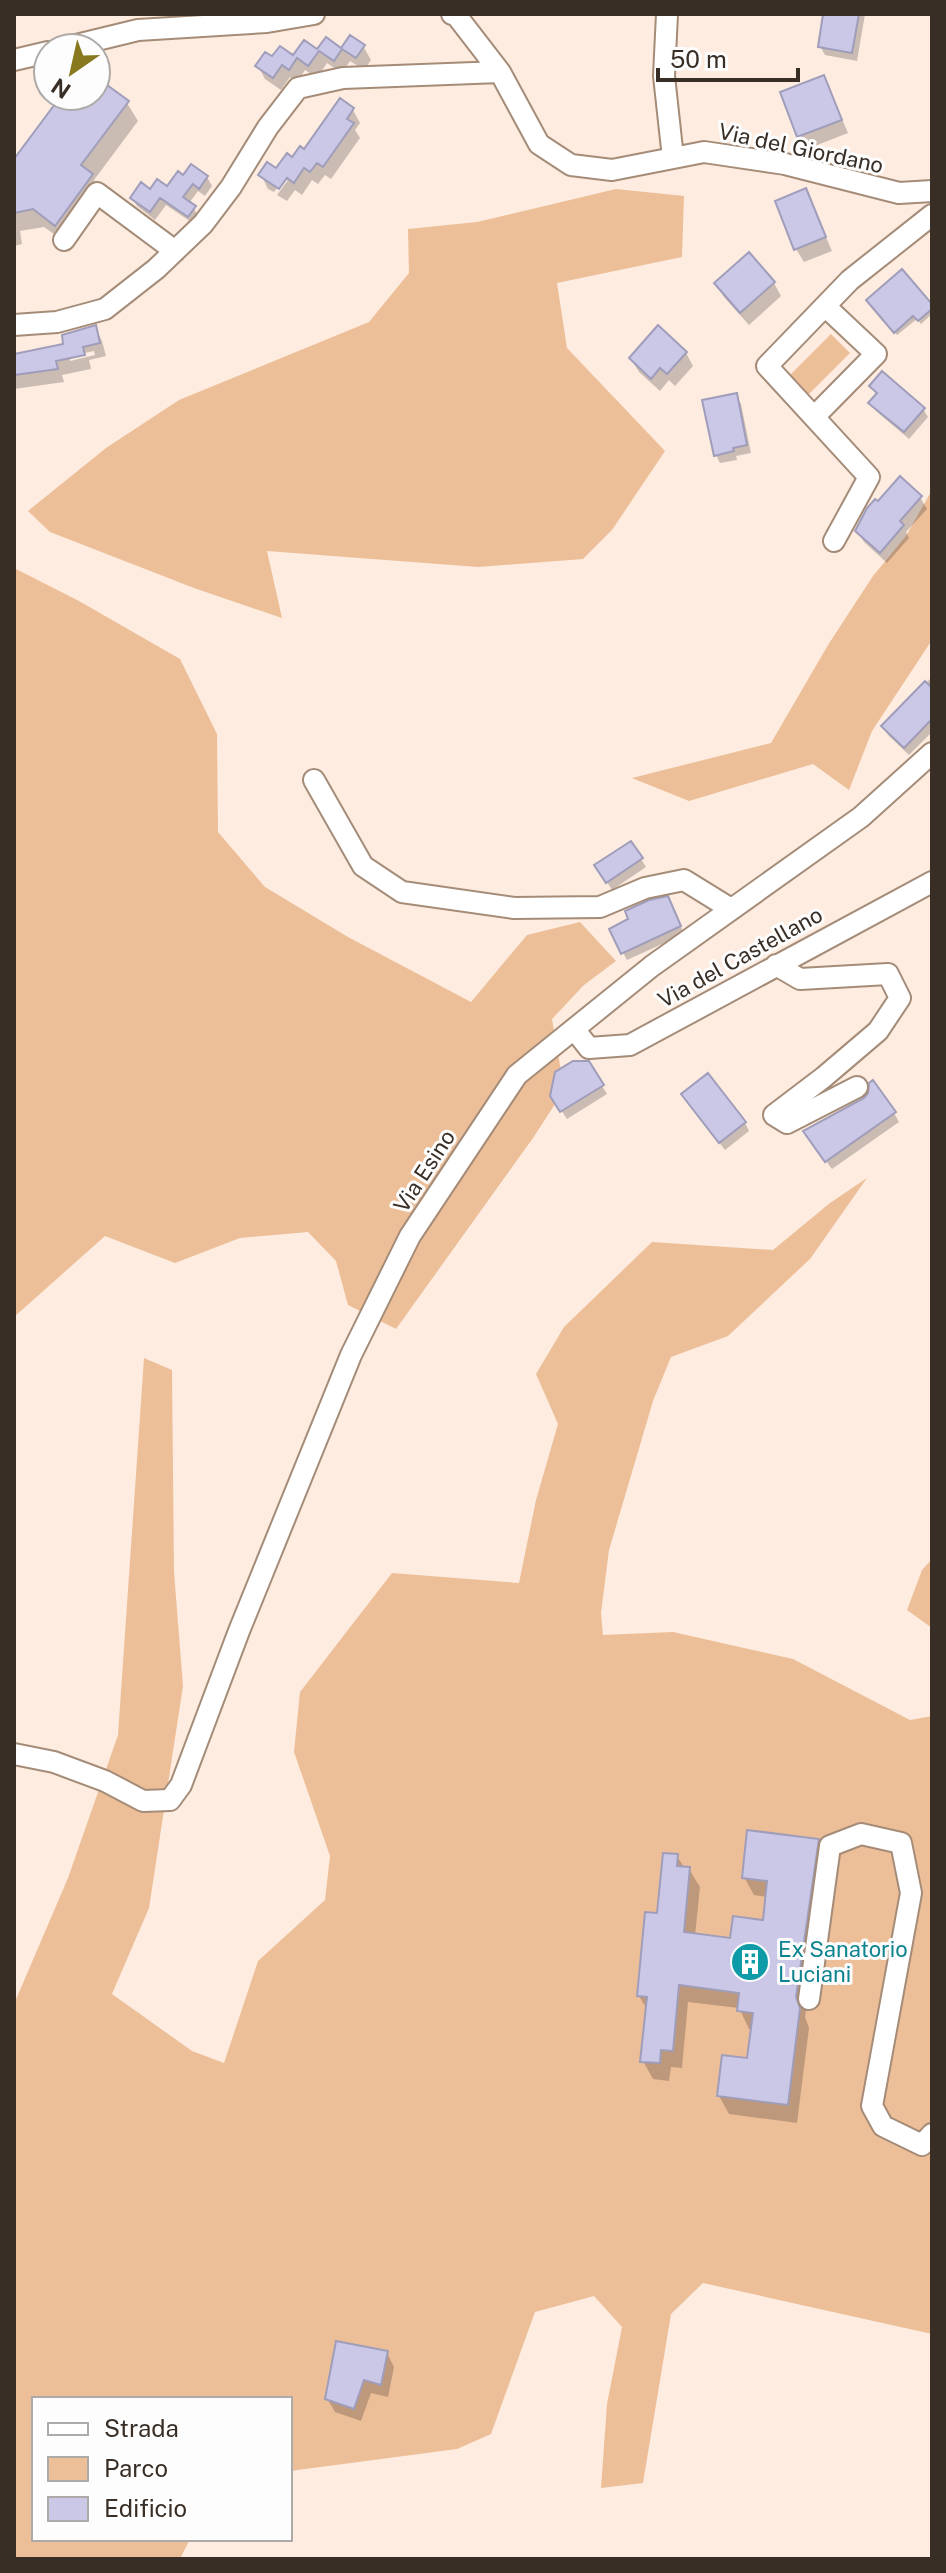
<svg xmlns="http://www.w3.org/2000/svg" width="946" height="2573" font-family="'Public Sans',sans-serif">
	<rect width="100%" height="100%" fill="#fdecdf"/>
	<path fill="#edbf99" d="M616,189l68,7 -2,61 -125,26 10,65 98,103 -53,79 -29,29 -105,8 -211,-16 15,67 -88,-30 -144,-56 -22,-21 78,-63 73,-48 190,-78 40,-49 -1,-44 69,-7z
		M831,334l19,19 -42,42 -19,-19z
		M932,490v150l-60,91 -23,59 -36,-26 -124,37 -57,-23 139,-35 57,-98 45,-69 33,-40z
		M14,568l65,33 101,58 37,75 1,98 47,55 83,50 123,65 56,-67 53,-13 36,39 -32,24 -32,34 10,58 -3,21 -26,40 -137,191 -48,-24 -12,-44 -28,-29 -68,6 -65,25 -70,-27 -91,81z
		M867,1178l-57,81 -82,77 -57,21 -18,44 -44,149 -8,63 2,22 70,-3 120,27 117,61 22,-4v618l-229,-51 -32,31 -28,169 -42,5 6,-84 15,-77 -28,-31 -59,16 -44,122 -34,15 -167,22v-72h-256v140h156l-10,20h-166v-555l54,-126 50,-143 26,-377 28,12 2,202 9,114 -34,222 -37,86 80,57 32,12 34,-102 67,-61 5,-44 -36,-104 6,-60 92,-119 127,10 17,-83 22,-76 -22,-50 28,-47 88,-85 121,8 57,-47z
		M932,1559v69l-25,-18 15,-40z"/>
	<path fill="#0003" fill-rule="evenodd" d="M825,14h40l-8,47 -32,-6 -5,-9z
		M351,38l12,8 8,14 -7,10 -14,-9 -8,12 -15,-10 -10,15 -12,-8 -8,12 -7,-5 -9,13 -16,-11 -7,-13 14,-7 46,-7 8,-12 16,10z
		M824,77l24,56 -41,16 -8,-13z
		M96,79l31,24 11,18 -44,59 8,14 -37,48 -21,-15 -24,4 2,13 -8,2v-84l49,-66h33z
		M353,110l7,13 -5,7 5,8 -29,41 -6,-4 -7,9 -6,-4 -10,15 -7,-5 -8,11 -10,-6 11,-15h-5l-9,12 -6,-3 -7,-14 16,-4 27,-19z
		M207,177l5,9 -7,10 -7,-5 -9,12 10,13 -5,8 -28,-19 -11,15 -18,-14 -5,-8 36,-9 16,-11z
		M806,191l26,60 -28,11 -8,-13z
		M774,283l7,13 -32,29 -25,-28 -8,-13z
		M870,303l62,5v6l-11,10 -4,-5 -20,16z
		M95,327l7,14 4,15 -17,4 2,9 -29,6 2,7 -50,7v-37l3,3 49,-10zM94,351l1,4 -25,6v-5z
		M686,353l7,13 -18,20 -6,-6 -9,11 -21,-19 -8,-13z
		M872,387l51,22 5,8 -19,22 -33,-28 -5,-8 6,-7z
		M736,395l5,9 10,49 -15,3 1,4 -17,3 -4,-8z
		M920,497l7,12 -21,23 3,6 -22,25 -23,-21 -7,-11z
		M932,677v55l-23,23 -21,-20 -5,-9z
		M641,859l5,8 -34,23 -15,-24z
		M672,906l12,28 -57,26 -16,-30z
		M588,1063l19,31 -40,25 -15,-23z
		M689,1103l56,20 4,8 -24,19z
		M894,1113l5,9 -67,47 -22,-29z
		M818,1841l10,18 -23,158 4,11 -12,95 -68,-9 -10,-18 30,-35 4,-32h-4l-10,-21 -51,-6 -6,66 -11,-1 -2,14 -16,-2 -10,-18 5,-50 -9,-15 38,-140 8,13h4l11,18 -5,49 37,4 32,-18 3,-25 -13,-2 -10,-18z
		M387,2353l7,14 -6,30 -17,-4 -10,28 -26,-9 -8,-14z"/>
	<path fill="#cac8e6" stroke="#9f9dba" stroke-width="2" d="M823,14h36l-7,39 -34,-6z
		M350,35l15,10 -9,13 -14,-9 -8,12 -15,-10 -11,15 -11,-8 -8,12 -7,-5 -9,13 -18,-12 10,-14 7,4 8,-10 13,9 11,-15 13,9 9,-12 15,11z
		M824,75l18,45 -45,17 -17,-45z
		M96,77l33,24 -48,64 12,9 -38,52 -22,-17 -19,4v-54l47,-63h35z
		M340,98l14,10 -7,11 7,4 -31,44 -6,-4 -7,9 -6,-4 -10,15 -7,-5 -8,11 -21,-14 9,-13 9,6 11,-15 5,4 8,-11 4,3z
		M191,164l17,12 -9,13 -6,-5 -10,13 13,9 -8,11 -28,-19 -10,14 -20,-14 11,-16 9,7 7,-10 10,7 11,-15 5,4z
		M806,188l20,49 -32,13 -19,-49z
		M749,252l26,30 -35,31 -26,-30z
		M902,269l30,35v5l-14,12 -5,-5 -19,17 -28,-33z
		M96,325l4,18 -17,4 2,8 -29,6 2,8 -44,6v-21l49,-10 -1,-9z
		M658,325l29,27 -20,22 -7,-6 -9,11 -22,-21z
		M882,371l43,37 -21,24 -36,-29 9,-10 -8,-7z
		M737,393l10,52 -14,3 1,3 -20,5 -12,-56z
		M900,476l22,20 -22,25 4,4 -24,28 -25,-22 12,-23 8,-9 3,2z
		M925,681l7,7v31l-28,29 -23,-22z
		M631,841l12,17 -37,25 -12,-18z
		M668,896l13,30 -60,28 -12,-25 19,-10 -3,-8 24,-11z
		M573,1061h16l15,24 -44,27 -10,-16 5,-24z
		M708,1073l38,49 -27,21 -38,-49z
		M873,1080l23,32 -71,50 -22,-31 61,-33 4,-5 1,-10z
		M747,1830l72,9 -23,158 4,11 -12,97 -71,-9 5,-41 25,3 6,-45 -16,-2 2,-18 -60,-8 -6,66 -12,-1 -1,13 -20,-1 7,-65 -10,-1 8,-84 12,1 6,-60 15,1 -1,12 13,1 -6,65 46,6 3,-22 30,4 4,-39 -25,-3z
		M336,2341l52,10 -7,34 -17,-5 -10,29 -29,-10z"/>
	<g fill="none" stroke-linecap="round" stroke-linejoin="round">
		<g stroke="#a58c78" stroke-width="24">
			<path id="minor" d="M452,14l4,1 44,57 39,72 32,21 41,5 92,-18 81,12 114,29 33,-2
				M667,14l-3,62 9,82
				M64,48l74,-18 129,-8 47,-8
				M14,60l34,-8
				M64,240l33,-47 78,58
				M14,325l43,-3 48,-13 51,-40 47,-45 28,-37 37,-60 30,-39 45,-10 157,-6
				M814,417l62,-63 -51,-48
				M834,541l35,-64 -102,-111 83,-86 82,-65
				M314,780l49,86 39,26 112,16 86,-1 45,-19 39,-8 47,29
				M776,965l24,14 88,-5 12,24 -22,33 -54,46 -50,38 13,8 70,-36
				M574,1029l15,19 41,-3 302,-163
				M14,1754l40,8 51,19 38,20 27,-1 11,-15 58,-154 112,-276 59,-119 107,-161 135,-109 209,-149 71,-64
				M809,1999l21,-153 31,-12 40,9 10,50 -39,213 11,20 39,19 10,-11"/>
		</g>
		<use href="#minor" stroke="#fff" stroke-width="20"/>
	</g>
	<defs>
		<g id="building-disc" transform="scale(2)"><circle r="9.5" fill="#0f9aa8" stroke="#fdfdfd"/><path d="M-4-6H4V6H1V3H-1V6H-4ZM-2.5-4.3h1.7v1.8h-1.7ZM.8-4.3h1.7v1.8H.8ZM-2.5-1h1.7V.8h-1.7ZM.8-1h1.7V.8H.8Z" fill="#fff"/></g>
	</defs>
	<g fill-rule="evenodd">
		<use href="#building-disc" x="750" y="1962"/>
	</g>
	<g text-anchor="middle" stroke-width="6" stroke-linejoin="round" paint-order="stroke">
		<g font-size="22" fill="#382e26" stroke="#fdfdfd">
			<text transform="translate(801 148) rotate(12)" y="8">Via del Giordano</text>
			<text transform="translate(740 957) rotate(-29)" y="8">Via del Castellano</text>
			<text transform="translate(424 1171) rotate(-57)" y="8">Via Esino</text>
		</g>
		<g font-size="22" fill="#0d838f" stroke="#fdfdfd" text-anchor="start">
			<text x="778" y="1957">Ex Sanatorio<tspan x="778" dy="25">Luciani</tspan></text>
		</g>
	</g>
	<rect width="946" height="2573" fill="none" stroke="#382e26" stroke-width="32"/>
	<rect x="32" y="2397" width="260" height="144" fill="#fdfdfd" stroke="#aeaaa7" stroke-width="2"/>
	<rect x="48" y="2423" width="40" height="12" fill="#ffffff" stroke="#aeaaa7" stroke-width="2"/>
	<text x="104" y="2437" font-size="24" fill="#382e26">Strada</text>
	<rect x="48" y="2457" width="40" height="24" fill="#edbf99" stroke="#aeaaa7" stroke-width="2"/>
	<text x="104" y="2477" font-size="24" fill="#382e26">Parco</text>
	<rect x="48" y="2497" width="40" height="24" fill="#cac8e6" stroke="#aeaaa7" stroke-width="2"/>
	<text x="104" y="2517" font-size="24" fill="#382e26">Edificio</text>
	<g transform="translate(72 72) rotate(214)"><circle r="38" fill="#fdfdfd" stroke="#aeaaa7" stroke-width="2"/>
	<path d="M0-6L14 30L0 20L-14 30Z" fill="#89791e"/>
	<text y="-12" font-size="22" font-weight="bold" text-anchor="middle" fill="#382e26">N</text>
	</g>
	<path d="M658 68v12h140v-12" fill="none" stroke="#382e26" stroke-width="4"/>
	<text x="670" y="68" font-size="24" fill="#382e26" stroke="#fdfdfd" stroke-width="6" paint-order="stroke">50 m</text>
</svg>
